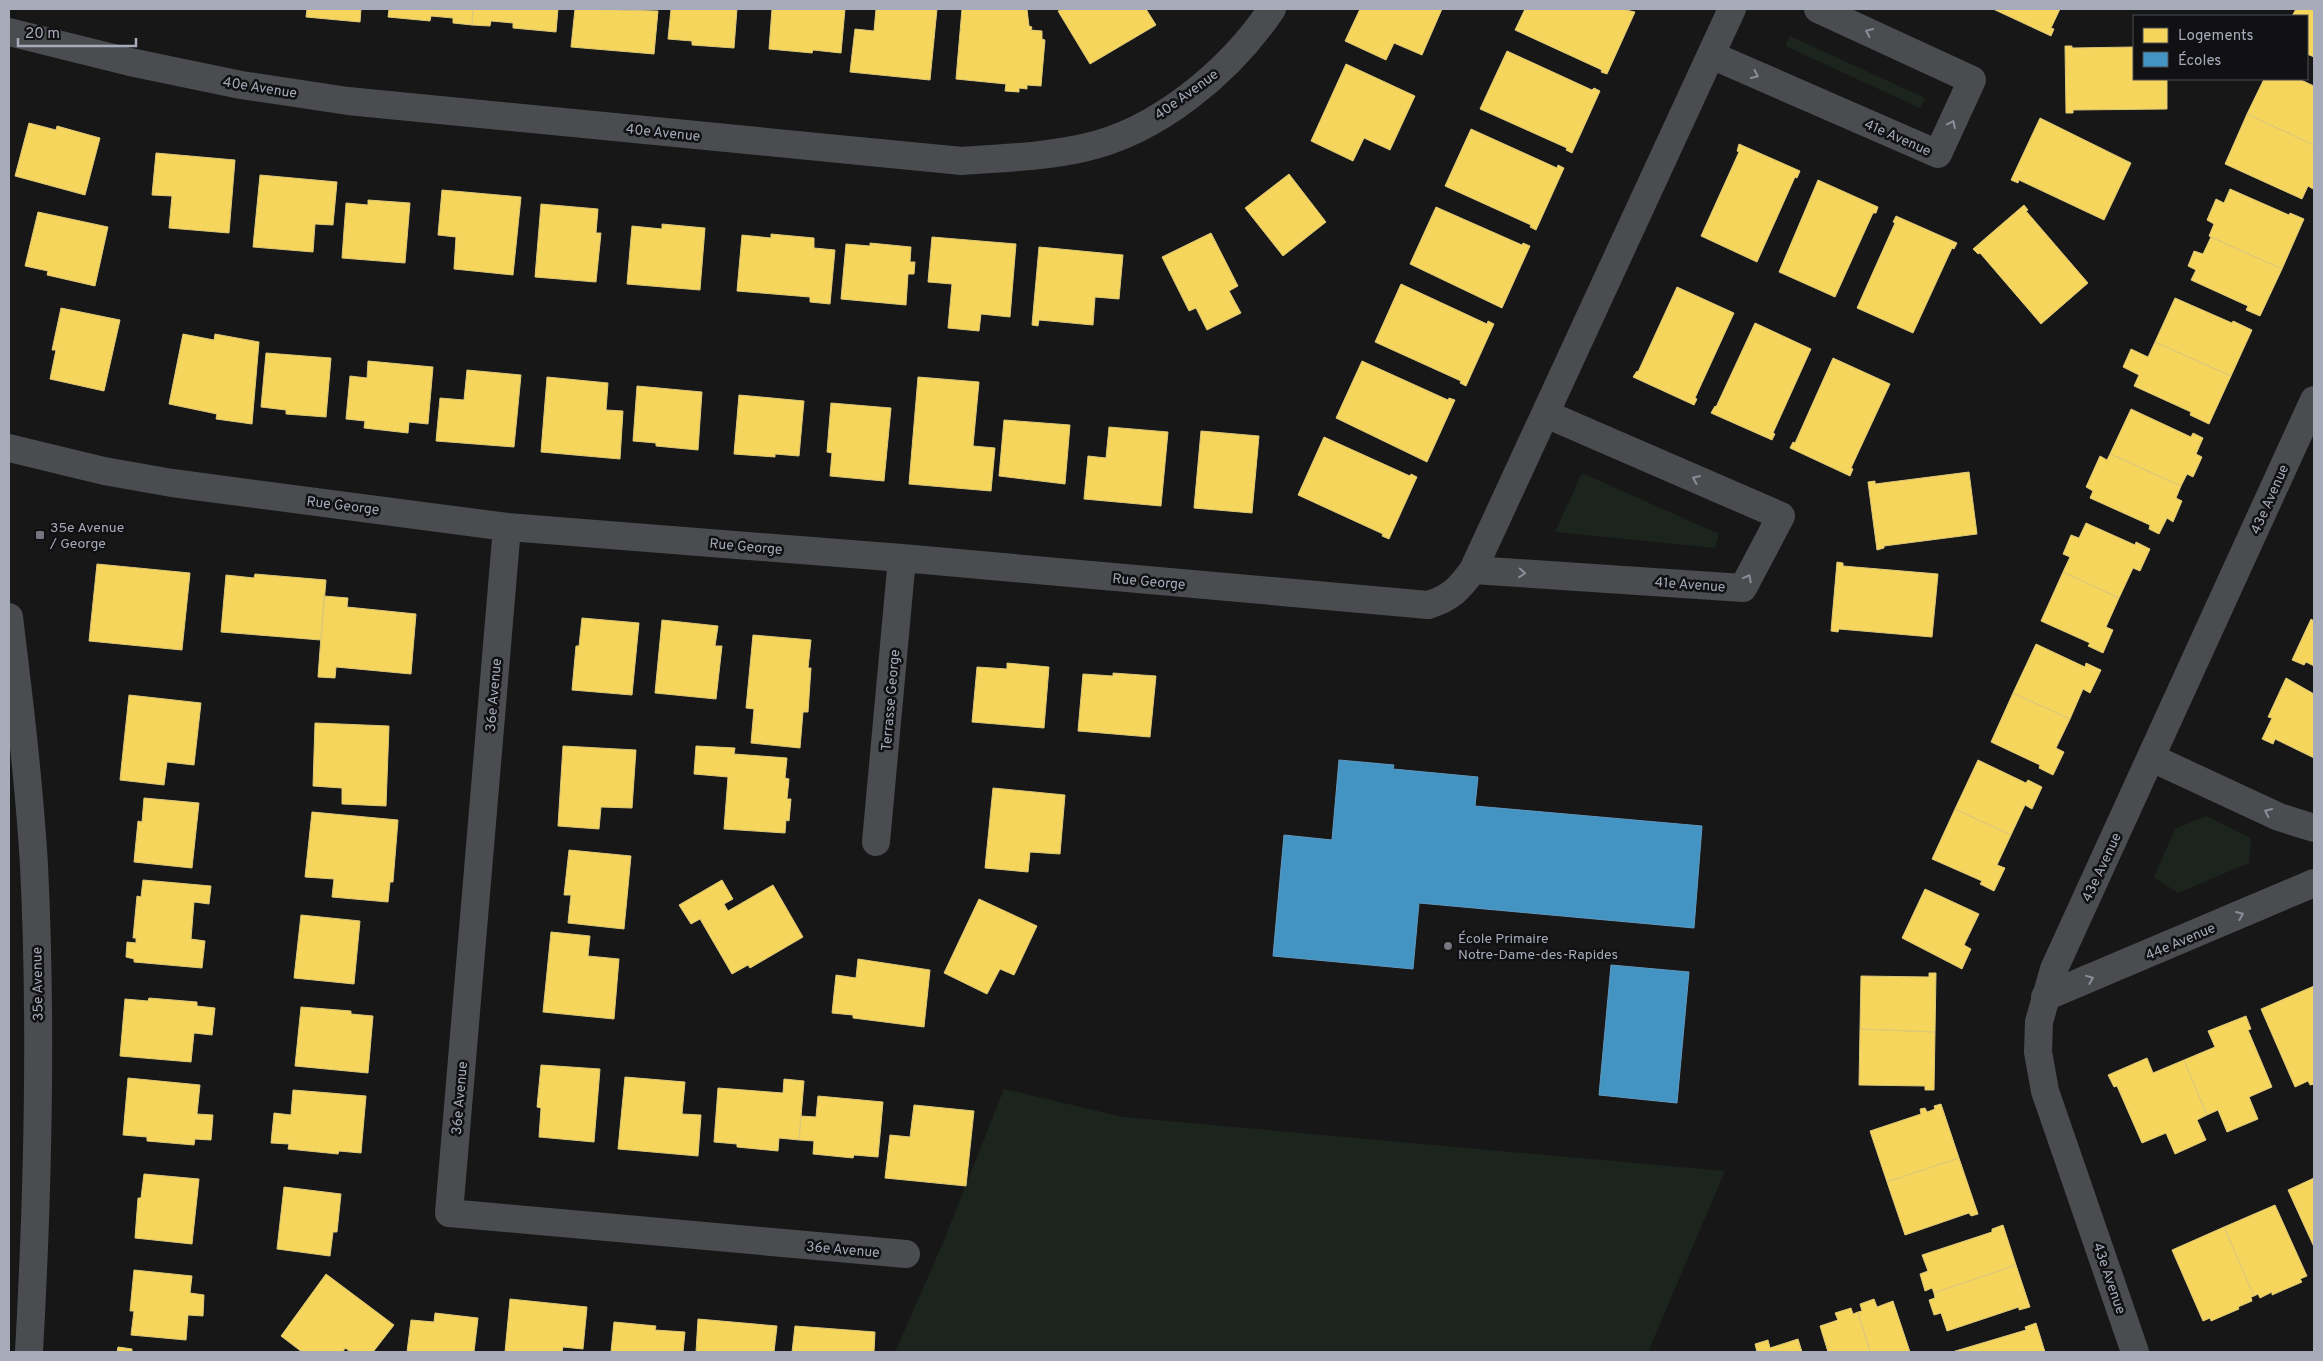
<svg xmlns="http://www.w3.org/2000/svg" width="2323" height="1361" font-family="Overpass,sans-serif">
	<rect width="100%" height="100%" fill="#171717"/>
	<path fill="#1c241e" d="M1790,36l135,62 -5,10 -135,-62z
		M1582,473l137,61 -4,14 -160,-16z
		M2206,816l45,22 -2,25 -71,30 -24,-16 21,-48z
		M1004,1089l119,28 602,54 -77,181h-753l47,-107z"/>
	<path fill="#f6d55c" stroke="#dec878" d="M307,9h54l-1,13 -54,-5z
		M389,9h84l-1,16 -19,-2v-5l-22,-2 -1,5 -42,-4z
		M473,9h85l-2,23 -43,-4v-5l-22,-2 -1,5 -18,-1z
		M575,9l83,2 -4,43 -83,-7z
		M671,9h66l-3,39 -42,-3v-4l-24,-2z
		M772,9h73l-4,44 -28,-3 -1,3 -43,-4z
		M876,9h61l-7,71 -80,-8 5,-43 19,2z
		M962,9h65l2,17 3,1 -1,3 11,1v8l3,1 -4,46 -14,-1v4l-8,-1v4l-14,-1 1,-7 -50,-5z
		M1063,9h83l10,16 -66,39 -32,-53z
		M1360,9h82l-20,46 -28,-12 -8,17 -41,-19z
		M1525,9h96l14,3 -28,62 -6,-2 1,-2 -87,-40z
		M1993,9h67l-9,19 3,1 -3,7z
		M2296,9h18v48l-7,-3v-38h-15z
		M2065,46h7v2l62,-1v32h33v30l-94,1v3h-7z
		M1507,51l85,39 2,-2 6,3 -28,62 -6,-3 1,-2 -87,-39z
		M1346,64l69,32 -25,54 -26,-12 -11,23 -42,-20z
		M2264,79h35l15,7v59l-67,-31z
		M2247,114l67,31v40l-1,4 -5,-3 -6,13 -77,-35z
		M2040,118l91,45 -27,57 -85,-40 -1,3 -7,-3z
		M29,123l27,7 1,-4 43,12 -15,57 -70,-19z
		M1471,129l86,39 1,-3 6,3 -28,62 -6,-3 1,-2 -86,-39z
		M1739,144l61,27 -3,7 -2,-1 -38,85 -56,-26 38,-84 -2,-1z
		M156,153l79,7 -6,73 -60,-5 3,-32 -20,-1z
		M1289,174l37,48 -43,34 -38,-48z
		M260,175l77,7 -4,43 -18,-1 -2,28 -60,-5z
		M1818,180l60,27 -2,6h-3l-38,84 -56,-25z
		M2230,189l59,26 1,-2 14,6 -22,50 -73,-33 5,-12 -7,-4 9,-21 8,4z
		M442,190l79,7 -8,78 -59,-6 2,-32 -18,-2z
		M368,200l42,3 -5,60 -63,-5 4,-55 22,2z
		M541,204l57,5 -2,24h5l-5,49 -61,-5z
		M2024,205l4,5 -2,1 62,72 -47,41 -61,-71 -2,1 -5,-5z
		M1436,207l86,38 1,-2 7,3 -28,62 -92,-44z
		M38,212l70,15 -13,59 -48,-11 1,-4 -23,-5z
		M1896,216l61,27 -3,6 -2,-1 -39,85 -56,-25 38,-85 -2,-1z
		M662,224l43,4 -5,62 -73,-6 5,-58 30,3z
		M1211,233l27,53 -9,5 12,22 -34,17 -11,-22 -7,3 -27,-54z
		M771,234l43,4v10l21,2 -5,54 -20,-2v-5l-73,-6 5,-56 29,3z
		M932,237l84,7 -6,73 -29,-3 -2,17 -31,-3 4,-44 -24,-2z
		M2211,237l71,32 -22,47 -14,-6 2,-4 -57,-26 5,-10 -8,-4 6,-15 9,3z
		M870,243l41,4 -1,15h5l-1,12h-6l-2,31 -65,-6 5,-55 24,2z
		M1039,247l84,8 -4,44 -24,-2 -2,28 -54,-5 -1,6 -6,-1z
		M1401,284l86,40 1,-3 6,3 -28,62 -6,-3 1,-2 -86,-39z
		M1677,287l57,26 -39,85 2,1 -3,6 -61,-28 4,-6 1,1z
		M2175,298l57,25 1,-2 19,9 -21,46 -76,-34z
		M61,308l59,12 -16,71 -54,-12 6,-29h-4z
		M1755,323l56,26 -38,84 2,1 -3,6 -61,-27 4,-7 1,1z
		M183,334l31,6 1,-6 44,8 -7,82 -36,-5 1,-5 -48,-10z
		M2155,342l76,34 -22,48 -19,-9 1,-3 -57,-26 5,-11 -16,-8 8,-18 17,8z
		M266,353l65,5 -5,59 -40,-3v-4l-25,-3z
		M1833,358l57,26 -39,84 2,1 -3,7 -60,-28 3,-6 2,1z
		M368,361l65,6 -5,57 -19,-2 -1,11 -44,-5 1,-7 -19,-2 4,-43 17,2z
		M1362,361l86,39 1,-2 6,2 -28,62 -91,-44z
		M467,370l54,5 -7,72 -78,-6 4,-43 24,2z
		M547,377l61,6 -2,27 17,1 -3,48 -79,-7z
		M918,377l61,5 -6,64 22,2 -4,43 -82,-7z
		M637,386l65,6 -4,58 -42,-4v-3l-23,-2z
		M739,395l65,6 -5,55 -24,-2v3l-41,-3z
		M831,403l60,5 -7,73 -54,-5 2,-23 -5,-1z
		M2131,409l60,28 2,-4 10,5 -7,16 6,3 -9,20 -6,-3 -6,12 -71,-32z
		M1004,420l66,5 -5,59 -66,-8z
		M1109,427l59,5 -7,74 -77,-7 4,-43 18,2z
		M1201,431l58,5 -7,77 -58,-5z
		M1324,437l86,39 1,-2 6,3 -28,62 -7,-3 1,-2 -85,-39z
		M2110,454l71,32 -5,12 6,3 -9,21 -6,-4 -8,16 -10,-5 1,-4 -60,-27 3,-7 -7,-4 14,-31 7,4z
		M1969,472l8,62 -93,12v2l-7,2 -9,-68 7,-1v3z
		M2086,523l49,22 1,-3 14,7 -10,22 -7,-3 -14,30 -56,-26 7,-15 -7,-3 8,-19 8,3z
		M1837,562l6,1v3l95,8 -6,63 -93,-8 -1,3 -7,-1z
		M97,564l93,9 -8,77 -93,-9z
		M2063,572l56,26 -13,29 7,3 -10,23 -15,-7 2,-3 -49,-22z
		M255,574l71,6 -5,60 -100,-8 5,-57 28,3z
		M324,596l24,2 -1,9 69,7 -5,60 -75,-7 -1,11 -17,-1z
		M582,618l57,5 -7,72 -60,-5 4,-44h3z
		M2311,619l3,2v45l-8,-4 -2,3 -12,-5z
		M662,620l56,6 -3,20h7l-6,53 -61,-6z
		M753,635l58,5 -3,28h3l-3,44h-5l-3,36 -49,-5 3,-34 -8,-1z
		M2036,644l49,23 1,-4 15,7 -11,23 -7,-4 -13,30 -57,-26z
		M1007,663l42,4 -5,61 -72,-6 5,-55 30,2z
		M1113,673l43,3 -6,61 -72,-6 5,-57 30,2z
		M2286,678l28,16v64l-39,-19 -2,5 -11,-5 10,-21 -4,-1z
		M2013,693l57,26 -14,29 8,4 -11,23 -14,-7 1,-3 -49,-23z
		M129,695l72,8 -7,62 -27,-3 -3,23 -44,-5z
		M315,723l74,3 -3,80 -44,-2v-16l-29,-2z
		M563,746l73,4 -4,58 -31,-1 -2,22 -41,-3z
		M696,746l39,2 -1,6 53,4 -2,20 4,1 -2,20h4l-2,22 -3,-1 -1,13 -61,-4 4,-52 -34,-3z
		M1978,760l48,23 2,-3 14,7 -10,22 -7,-4 -14,30 -56,-26z
		M993,788l72,7 -5,59 -30,-2 -2,20 -43,-4z
		M144,798l55,5 -7,65 -58,-6 4,-41 4,1z
		M1955,809l56,26 -14,30 8,3 -11,23 -14,-7 2,-3 -50,-22z
		M312,812l86,8 -5,62h-3l-2,20 -56,-5 2,-18 -29,-2z
		M569,850l62,6 -7,73 -56,-6 3,-28h-7z
		M143,880l68,6 -2,18 -15,-2 -3,37 14,2 -3,27 -68,-6v-3l-8,-2 1,-15 9,1v-5h-3l4,-42 4,1z
		M722,880l11,19 -9,5 4,7 45,-26 30,52 -53,31 -2,-3 -16,9 -32,-55 -9,5 -12,-19z
		M1925,889l54,25 -15,31 7,4 -9,20 -60,-31z
		M979,899l58,27 -23,49 -14,-6 -13,25 -43,-21z
		M301,915l59,6 -6,63 -60,-6z
		M551,932l39,4 -2,20 31,3 -5,60 -71,-7z
		M858,959l72,11 -6,57 -71,-9v-3l-21,-2 4,-38 20,3z
		M1929,973h7l-1,59 -75,-3 1,-53 68,1z
		M2314,986v98l-4,1 -2,-4 -13,6 -34,-78z
		M149,998l48,4v4l18,2 -3,27 -18,-2 -3,29 -71,-6 5,-57 23,2z
		M301,1007l50,4v3l22,2 -5,57 -73,-7z
		M2246,1016l5,13 -3,1 24,57 -23,10 9,22 -31,13 -9,-22 -11,5 -23,-55 31,-13 -7,-16z
		M1860,1029l75,3 -1,58h-9v-4l-66,-1z
		M2147,1058l6,15 31,-13 23,55 -10,5 9,20 -31,14 -9,-21 -24,10 -25,-57 -3,1 -6,-12z
		M541,1065l59,4 -6,73 -55,-5 2,-29 -4,-1z
		M625,1077l60,5 -3,32 19,1 -3,41 -80,-7z
		M128,1078l72,7 -3,29 16,1 -2,25 -16,-1 -1,6 -47,-4v-4l-24,-2z
		M784,1079l20,2 -5,59 -20,-2 -1,13 -41,-4v-3l-23,-2 4,-54 65,5z
		M293,1090l73,6 -5,57 -22,-2 -1,3 -50,-5 1,-5 -18,-1 3,-30 17,2z
		M818,1096l65,6 -5,55 -24,-2 -1,3 -40,-4 1,-13 -15,-1 2,-24 15,1z
		M1941,1104l18,54 -72,24 -17,-51 51,-17 -1,-5 5,-1 2,4 8,-3 -1,-3z
		M914,1105l60,6 -8,75 -81,-8 5,-43 20,2z
		M1959,1158l19,56 -7,2 -2,-3 -64,22 -18,-53z
		M144,1174l55,5 -7,65 -57,-6 3,-40h3z
		M2314,1178v69l-26,-57z
		M284,1187l57,7 -4,38h-4l-3,24 -53,-7z
		M2275,1205l32,71 -7,3 2,3 -30,13v-3l-12,6 -2,-4 -4,2 -30,-69z
		M2003,1225l13,40 -82,28 -2,-5 -7,3 -5,-17 8,-3 -6,-16 70,-23v-3z
		M2224,1227l30,69 -3,1 1,4 -14,6 1,2 -28,12 -1,-3 -7,3 -31,-71z
		M2016,1265l14,42 -11,3v-3l-72,24 -6,-18 -7,2 -5,-15 6,-2 -1,-5z
		M134,1270l58,6 -2,17 14,2 -1,21 -15,-1 -2,25 -55,-5 3,-24h-4z
		M326,1274l68,51 -21,27h-22l-6,-4 -2,4h-41l-21,-16z
		M510,1299l77,8 -4,42 -20,-2 -1,5h-57z
		M1874,1299l3,8 16,-6 17,51h-40l-12,-40 4,-1 -2,-7z
		M1851,1308l2,6 5,-2 12,40h-42l-8,-26 18,-6 -3,-7z
		M435,1313l43,5 -4,34h-67l4,-32 23,2z
		M698,1319l79,7 -3,26h-78z
		M614,1322l42,4 -1,4 30,2 -2,20h-72z
		M2036,1323l9,29h-93l74,-22 -1,-3z
		M795,1326l80,6 -1,20h-82z
		M1798,1339l4,13h-45l-2,-8 13,-4 2,8z
		M118,1347l14,2v3h-15z"/>
	<path fill="#4393c3" stroke="#619ac0" d="M1339,760l55,5 -1,4 85,8 -3,29 227,20 -8,102 -275,-25 -6,66 -140,-13 11,-121 48,5z
		M1611,965l78,7 -12,131 -78,-8z"/>
	<g fill="none" stroke-linecap="round" stroke-linejoin="round">
		<path stroke="#4a4c50" stroke-width="28" d="M9,32l121,30 111,23 107,16 614,60c40,-3 81,-4 121,-13 75,-16 147,-77 189,-139
			M1711,55l227,99 34,-74 -154,-71
			M9,448l95,23 68,12 335,44 395,31 526,47c23,-7 31,-16 45,-35l259,-561
			M507,527l-58,686 457,41
			M1473,570l270,18 38,-72 -235,-102
			M9,617c10,82 20,165 25,248 8,162 4,325 -5,487
			M2152,758l127,59 35,11
			M876,842l26,-284
			M2045,997l269,-114
			M2135,1352l-90,-261 -7,-39 1,-30 15,-53 260,-569"/>
	</g>
	<defs><path id="oneway-chevron" d="M-2-3.5L2.5 0L-2 3.5" fill="none" stroke-width="1.6" stroke-linecap="round" stroke-linejoin="round" transform="scale(1.25)"/></defs>
	<g stroke="#8a8e9a">
		<use href="#oneway-chevron" transform="translate(1869 32) rotate(-155)"/>
		<use href="#oneway-chevron" transform="translate(1755 75) rotate(24)"/>
		<use href="#oneway-chevron" transform="translate(1952 124) rotate(-65)"/>
		<use href="#oneway-chevron" transform="translate(1696 479) rotate(-156)"/>
		<use href="#oneway-chevron" transform="translate(1522 573) rotate(4)"/>
		<use href="#oneway-chevron" transform="translate(1748 578) rotate(-62)"/>
		<use href="#oneway-chevron" transform="translate(2268 812) rotate(-155)"/>
		<use href="#oneway-chevron" transform="translate(2240 915) rotate(-23)"/>
		<use href="#oneway-chevron" transform="translate(2090 979) rotate(-22)"/>
	</g>
	<g fill="#747780" stroke="#111113" stroke-width="2">
		<rect x="35" y="530" width="10" height="10" rx="2.5"/>
		<circle cx="1448" cy="946" r="5"/>
	</g>
	<g text-anchor="middle" stroke-width="5" stroke-linejoin="round" paint-order="stroke">
		<g font-size="14" fill="#a6aab9" stroke="#111113">
			<text transform="translate(260 87) rotate(9)" y="5">40e Avenue</text>
			<text transform="translate(1186 94) rotate(-36)" y="5">40e Avenue</text>
			<text transform="translate(663 132) rotate(6)" y="5">40e Avenue</text>
			<text transform="translate(1898 137) rotate(24)" y="5">41e Avenue</text>
			<text transform="translate(2269 499) rotate(-66)" y="5">43e Avenue</text>
			<text transform="translate(343 505) rotate(7)" y="5">Rue George</text>
			<text transform="translate(746 546) rotate(5)" y="5">Rue George</text>
			<text transform="translate(1149 581) rotate(5)" y="5">Rue George</text>
			<text transform="translate(1690 584) rotate(4)" y="5">41e Avenue</text>
			<text transform="translate(493 695) rotate(-85)" y="5">36e Avenue</text>
			<text transform="translate(890 700) rotate(-85)" y="5">Terrasse George</text>
			<text transform="translate(2101 867) rotate(-65)" y="5">43e Avenue</text>
			<text transform="translate(2180 941) rotate(-23)" y="5">44e Avenue</text>
			<text transform="translate(37 984) rotate(-91)" y="5">35e Avenue</text>
			<text transform="translate(459 1098) rotate(-85)" y="5">36e Avenue</text>
			<text transform="translate(843 1249) rotate(5)" y="5">36e Avenue</text>
			<text transform="translate(2110 1278) rotate(71)" y="5">43e Avenue</text>
		</g>
		<g font-size="14" fill="#a6aab9" stroke="#111113" text-anchor="start">
			<text x="50" y="532">35e Avenue<tspan x="50" dy="16">/ George</tspan></text>
			<text x="1458" y="943">École Primaire<tspan x="1458" dy="16">Notre-Dame-des-Rapides</tspan></text>
		</g>
	</g>
	<rect width="2323" height="1361" fill="none" stroke="#a6aab9" stroke-width="20"/>
	<rect x="2133" y="15" width="175" height="65" fill="#111113" stroke="#4d4e55"/>
	<rect x="2143" y="28" width="25" height="15" fill="#f6d55c" stroke="#4d4e55"/>
	<text x="2178" y="40" font-size="15" fill="#a6aab9">Logements</text>
	<rect x="2143" y="52" width="25" height="15" fill="#4393c3" stroke="#4d4e55"/>
	<text x="2178" y="65" font-size="15" fill="#a6aab9">Écoles</text>
	<path d="M18 38v8h118v-8" fill="none" stroke="#a6aab9" stroke-width="2.5"/>
	<text x="25" y="38" font-size="15" fill="#a6aab9" stroke="#111113" stroke-width="4" paint-order="stroke">20 m</text>
</svg>
